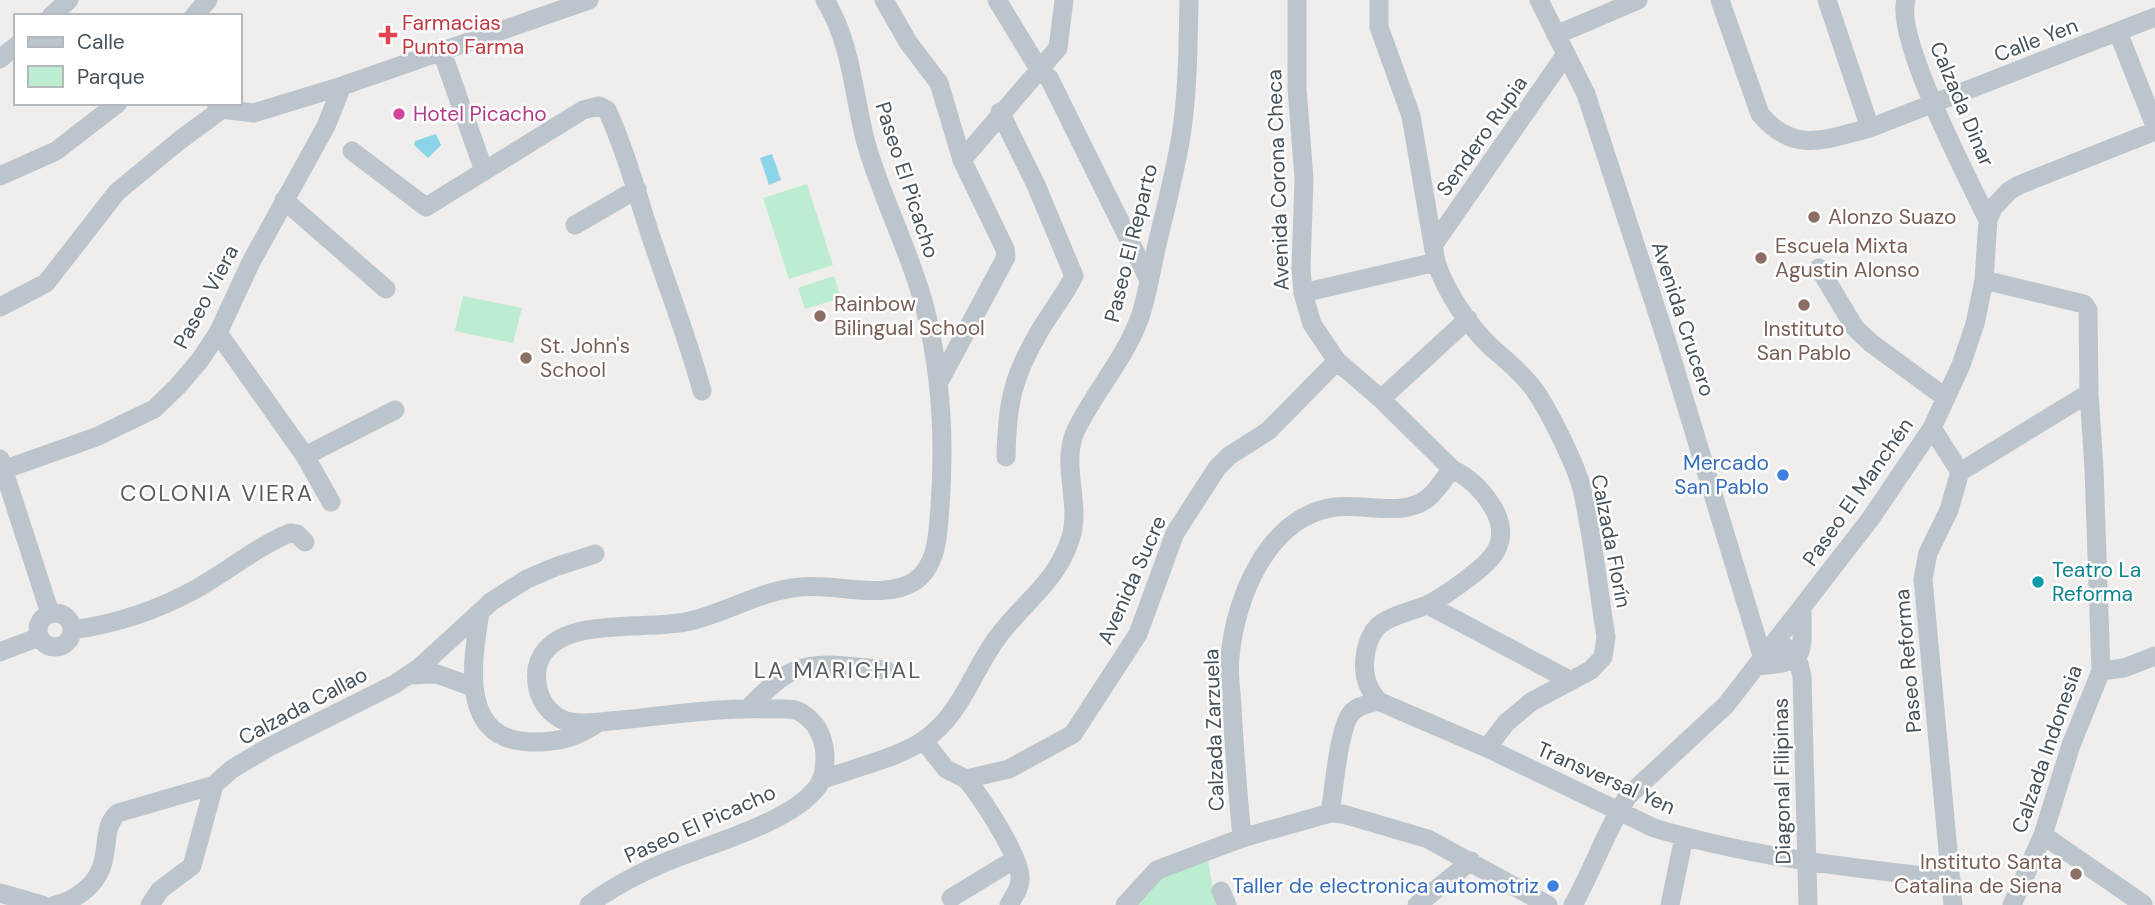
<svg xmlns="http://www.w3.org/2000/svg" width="2155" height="905" font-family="'DM Sans',sans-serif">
	<rect width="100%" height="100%" fill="#f0eded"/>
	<path fill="#bcedd0" d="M807,184l26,81 -44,14 -26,-81z
		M834,276l7,22 -36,11 -7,-21z
		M463,296l59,12 -9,35 -58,-12z
		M1208,860l8,45h-80l24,-28z"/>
	<path fill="#8bd4e9" d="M436,134l5,11 -13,13 -14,-13 1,-4z
		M772,154l9,26 -12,5 -9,-27z"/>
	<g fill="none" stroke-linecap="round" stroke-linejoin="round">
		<path stroke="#bcc5cc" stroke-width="19" d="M884,0l24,42 31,41 23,77 43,89 1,8 -67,125
			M997,0l42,69 10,9 100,202
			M1297,0v88l7,91 -3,89 2,25 9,31 25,37 44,38 71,70c19,9 34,25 44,44 15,34 -8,50 -33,69 -11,8 -23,17 -36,23 -15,6 -31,9 -45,18 -16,11 -21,41 -15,59 2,7 7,13 11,19
			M1379,0v27l32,89 25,146c10,30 32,63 55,85 15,13 30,25 42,41 15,20 43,77 49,101 11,48 16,99 24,148l-3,20 -12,13 -60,32 -25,21 -19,25
			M1539,0l47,94 80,245 97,320
			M1720,0l40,114c34,41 66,25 110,14l285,-111
			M1827,0l43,128
			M1906,0c-12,37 63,181 82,220
			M51,16l18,-16
			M194,16l14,-16
			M2118,32l37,94
			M1556,35l82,-35
			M442,52l42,119
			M0,59l16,-13
			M216,103l6,6 32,4 88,-27 247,-86
			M1000,112l36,73 38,91c-10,20 -24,37 -35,56 -27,46 -32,73 -33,125
			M352,151l74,56 157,-97 16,-4 8,4c19,42 30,84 44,127 17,51 37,102 51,154
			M962,160l96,-112 6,-48
			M0,176l56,-25 62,-48
			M284,200l102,89
			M575,225l62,-36
			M1434,244l132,-190
			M1819,268l36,60 16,15 75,55
			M1984,280l100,24 4,6 1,83 5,76 7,202 -30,74 -28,90 -31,70
			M1303,293l133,-31
			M0,307l46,-24 71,-91 63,-52 42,-31
			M218,333l87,123 26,46
			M1381,399l87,-80
			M1932,428l28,44 -11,38 -21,43 -5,26 30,326
			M305,456l90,-46
			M0,459l50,154
			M0,471l96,-34 58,-28 23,-22 23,-27 18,-27 33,-71 75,-136 16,-40
			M1960,472l129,-79
			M1428,605l143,76
			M480,612c-8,51 -22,130 54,130 25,0 45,-5 65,-20
			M38 630a17 17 0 1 1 34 0a17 17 0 1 1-34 0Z
			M72,630c44,-6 86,-20 124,-41 32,-18 60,-42 94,-56l7,1 8,8
			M1777,640l20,17 5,19 6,229
			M0,652l39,-15
			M1757,666c51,-4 45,-9 45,-57
			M2101,671l23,-3 31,-12
			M409,675l28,-1 36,13
			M1378,701l109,47 167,80c96,29 198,40 297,51
			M748,708c14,-13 29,-30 46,-37 28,-12 63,-3 92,-1
			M924,741l22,28 20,10 43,-10 64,-35 65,-100 37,-101 42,-65 12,-12 39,-25 69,-70
			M966,779c15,18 56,79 54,101 0,9 -7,17 -11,25
			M821,780c30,-11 77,-22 103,-40 37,-25 48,-68 73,-102 26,-36 60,-55 74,-101 10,-34 -10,-71 4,-105 19,-40 50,-73 65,-115 8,-24 12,-51 18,-77 8,-32 16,-65 22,-98 8,-46 8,-95 9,-142
			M1330,813c4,-24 8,-77 19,-97 6,-10 19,-12 29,-15
			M2043,835l100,69
			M1242,838c-4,-44 -8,-89 -10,-133 -1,-15 -4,-32 -2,-48 5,-59 38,-141 105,-150 29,-4 68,11 93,-9 9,-7 16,-20 24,-29
			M1221,891l6,14
			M0,893l42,12
			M951,898l64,-39
			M55,905c12,-2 20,-7 29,-14 33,-26 13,-61 34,-78l96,-28 18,-16 37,-22 126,-63 24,-16 73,-67 35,-22 28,-12 40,-13
			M150,905l10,-15 32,-24 22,-81
			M589,905c21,-17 47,-30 72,-41 41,-18 140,-43 160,-83 3,-7 4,-18 4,-25 0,-10 -4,-23 -10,-31 -5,-6 -12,-13 -20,-15 -7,-2 -17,-1 -25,-1 -49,-2 -100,6 -149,11 -17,1 -42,6 -58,0 -13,-6 -22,-18 -25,-31 -3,-14 -2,-28 8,-39 28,-33 103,-19 144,-29 38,-9 70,-30 110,-34 35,-4 85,14 115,-6 23,-16 23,-49 25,-75 5,-67 1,-133 -15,-198 -15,-57 -43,-109 -59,-165 -13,-49 -14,-99 -41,-143
			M1125,905l32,-35 85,-32 88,-25 13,1 85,25 120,66
			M1417,905l54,-44
			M1573,905c20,-35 33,-75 55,-109l98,-91 145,-187 61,-90 29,-63 14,-41 9,-44 4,-60 5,-12 16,-17 10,-6 136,-54
			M1670,905l14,-68"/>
	</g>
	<path fill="#e0444e" stroke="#fff" stroke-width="2.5" d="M384.5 24.5h7v7h7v7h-7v7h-7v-7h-7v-7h7z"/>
	<circle fill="#d1479c" stroke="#fff" stroke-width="2.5" cx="399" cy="114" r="7"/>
	<g fill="#8d6e63" stroke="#fff" stroke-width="2.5">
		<circle cx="1814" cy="217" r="7"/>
		<circle cx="1761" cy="258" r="7"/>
		<circle cx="1804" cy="305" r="7"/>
		<circle cx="820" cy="316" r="7"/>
		<circle cx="526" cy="358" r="7"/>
		<circle cx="2076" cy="874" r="7"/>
	</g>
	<g fill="#3f7fe0" stroke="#fff" stroke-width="2.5">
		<circle cx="1783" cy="475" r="7"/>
		<circle cx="1553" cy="886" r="7"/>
	</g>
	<circle fill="#0f9aa8" stroke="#fff" stroke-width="2.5" cx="2038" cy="582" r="7"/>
	<g text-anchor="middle" stroke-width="5" stroke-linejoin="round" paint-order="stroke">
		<g font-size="21" fill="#be3a42" stroke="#fff" text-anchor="start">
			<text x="402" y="30">Farmacias<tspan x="402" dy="24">Punto Farma</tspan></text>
		</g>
		<g font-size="21" fill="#46515a" stroke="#fff">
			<text transform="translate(2036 40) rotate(-21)" y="7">Calle Yen</text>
			<text transform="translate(1962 104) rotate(67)" y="7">Calzada Dinar</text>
			<text transform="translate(1482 136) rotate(-55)" y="7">Sendero Rupia</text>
			<text transform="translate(907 180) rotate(72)" y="7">Paseo El Picacho</text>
			<text transform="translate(1278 180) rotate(-92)" y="7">Avenida Corona Checa</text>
			<text transform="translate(1131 243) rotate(-76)" y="7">Paseo El Reparto</text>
			<text transform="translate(206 297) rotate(-62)" y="7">Paseo Viera</text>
			<text transform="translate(1683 319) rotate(72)" y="7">Avenida Crucero</text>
			<text transform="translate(1858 492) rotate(-55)" y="7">Paseo El Manchén</text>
			<text transform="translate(1611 541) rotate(79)" y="7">Calzada Florín</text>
			<text transform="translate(1132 580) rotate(-66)" y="7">Avenida Sucre</text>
			<text transform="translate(1908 661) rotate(-95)" y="7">Paseo Reforma</text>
			<text transform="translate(303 706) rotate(-28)" y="7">Calzada Callao</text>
			<text transform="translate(1214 730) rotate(-92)" y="7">Calzada Zarzuela</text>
			<text transform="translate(2047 749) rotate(-71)" y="7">Calzada Indonesia</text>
			<text transform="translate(1606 778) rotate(24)" y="7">Transversal Yen</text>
			<text transform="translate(1782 781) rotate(-91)" y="7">Diagonal Filipinas</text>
			<text transform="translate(700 824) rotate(-24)" y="7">Paseo El Picacho</text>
		</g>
		<g font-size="21" fill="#b23c85" stroke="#fff" text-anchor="start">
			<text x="413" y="121">Hotel Picacho</text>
		</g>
		<g font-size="21" fill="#785e54" stroke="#fff" text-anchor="start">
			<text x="1828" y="224">Alonzo Suazo</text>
			<text x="1775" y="253">Escuela Mixta<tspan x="1775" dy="24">Agustin Alonso</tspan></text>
			<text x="834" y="311">Rainbow<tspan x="834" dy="24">Bilingual School</tspan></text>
			<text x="1804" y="336" text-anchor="middle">Instituto<tspan x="1804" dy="24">San Pablo</tspan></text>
			<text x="540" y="353">St. John's<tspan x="540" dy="24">School</tspan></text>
			<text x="2062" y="869" text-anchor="end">Instituto Santa<tspan x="2062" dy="24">Catalina de Siena</tspan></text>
		</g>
		<g font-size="21" fill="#366cbe" stroke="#fff" text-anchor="end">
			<text x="1769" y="470">Mercado<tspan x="1769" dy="24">San Pablo</tspan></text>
			<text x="1539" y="893">Taller de electronica automotriz</text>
		</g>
		<g font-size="21" fill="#0d838f" stroke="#fff" text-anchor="start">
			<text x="2052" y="577">Teatro La<tspan x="2052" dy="24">Reforma</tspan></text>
		</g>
		<g font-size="23" letter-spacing="2" fill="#5a5e62" stroke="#fff">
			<text x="217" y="501">COLONIA VIERA</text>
			<text x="838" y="678">LA MARICHAL</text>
		</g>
	</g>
	<rect x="14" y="14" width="228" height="91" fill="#ffffff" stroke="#b5b9bd" stroke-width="2"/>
	<rect x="28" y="37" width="35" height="10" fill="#bcc5cc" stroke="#b5b9bd" stroke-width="2"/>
	<text x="77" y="49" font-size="21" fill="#46515a">Calle</text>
	<rect x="28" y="66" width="35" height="21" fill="#bcedd0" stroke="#b5b9bd" stroke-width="2"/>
	<text x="77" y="84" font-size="21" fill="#46515a">Parque</text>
</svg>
